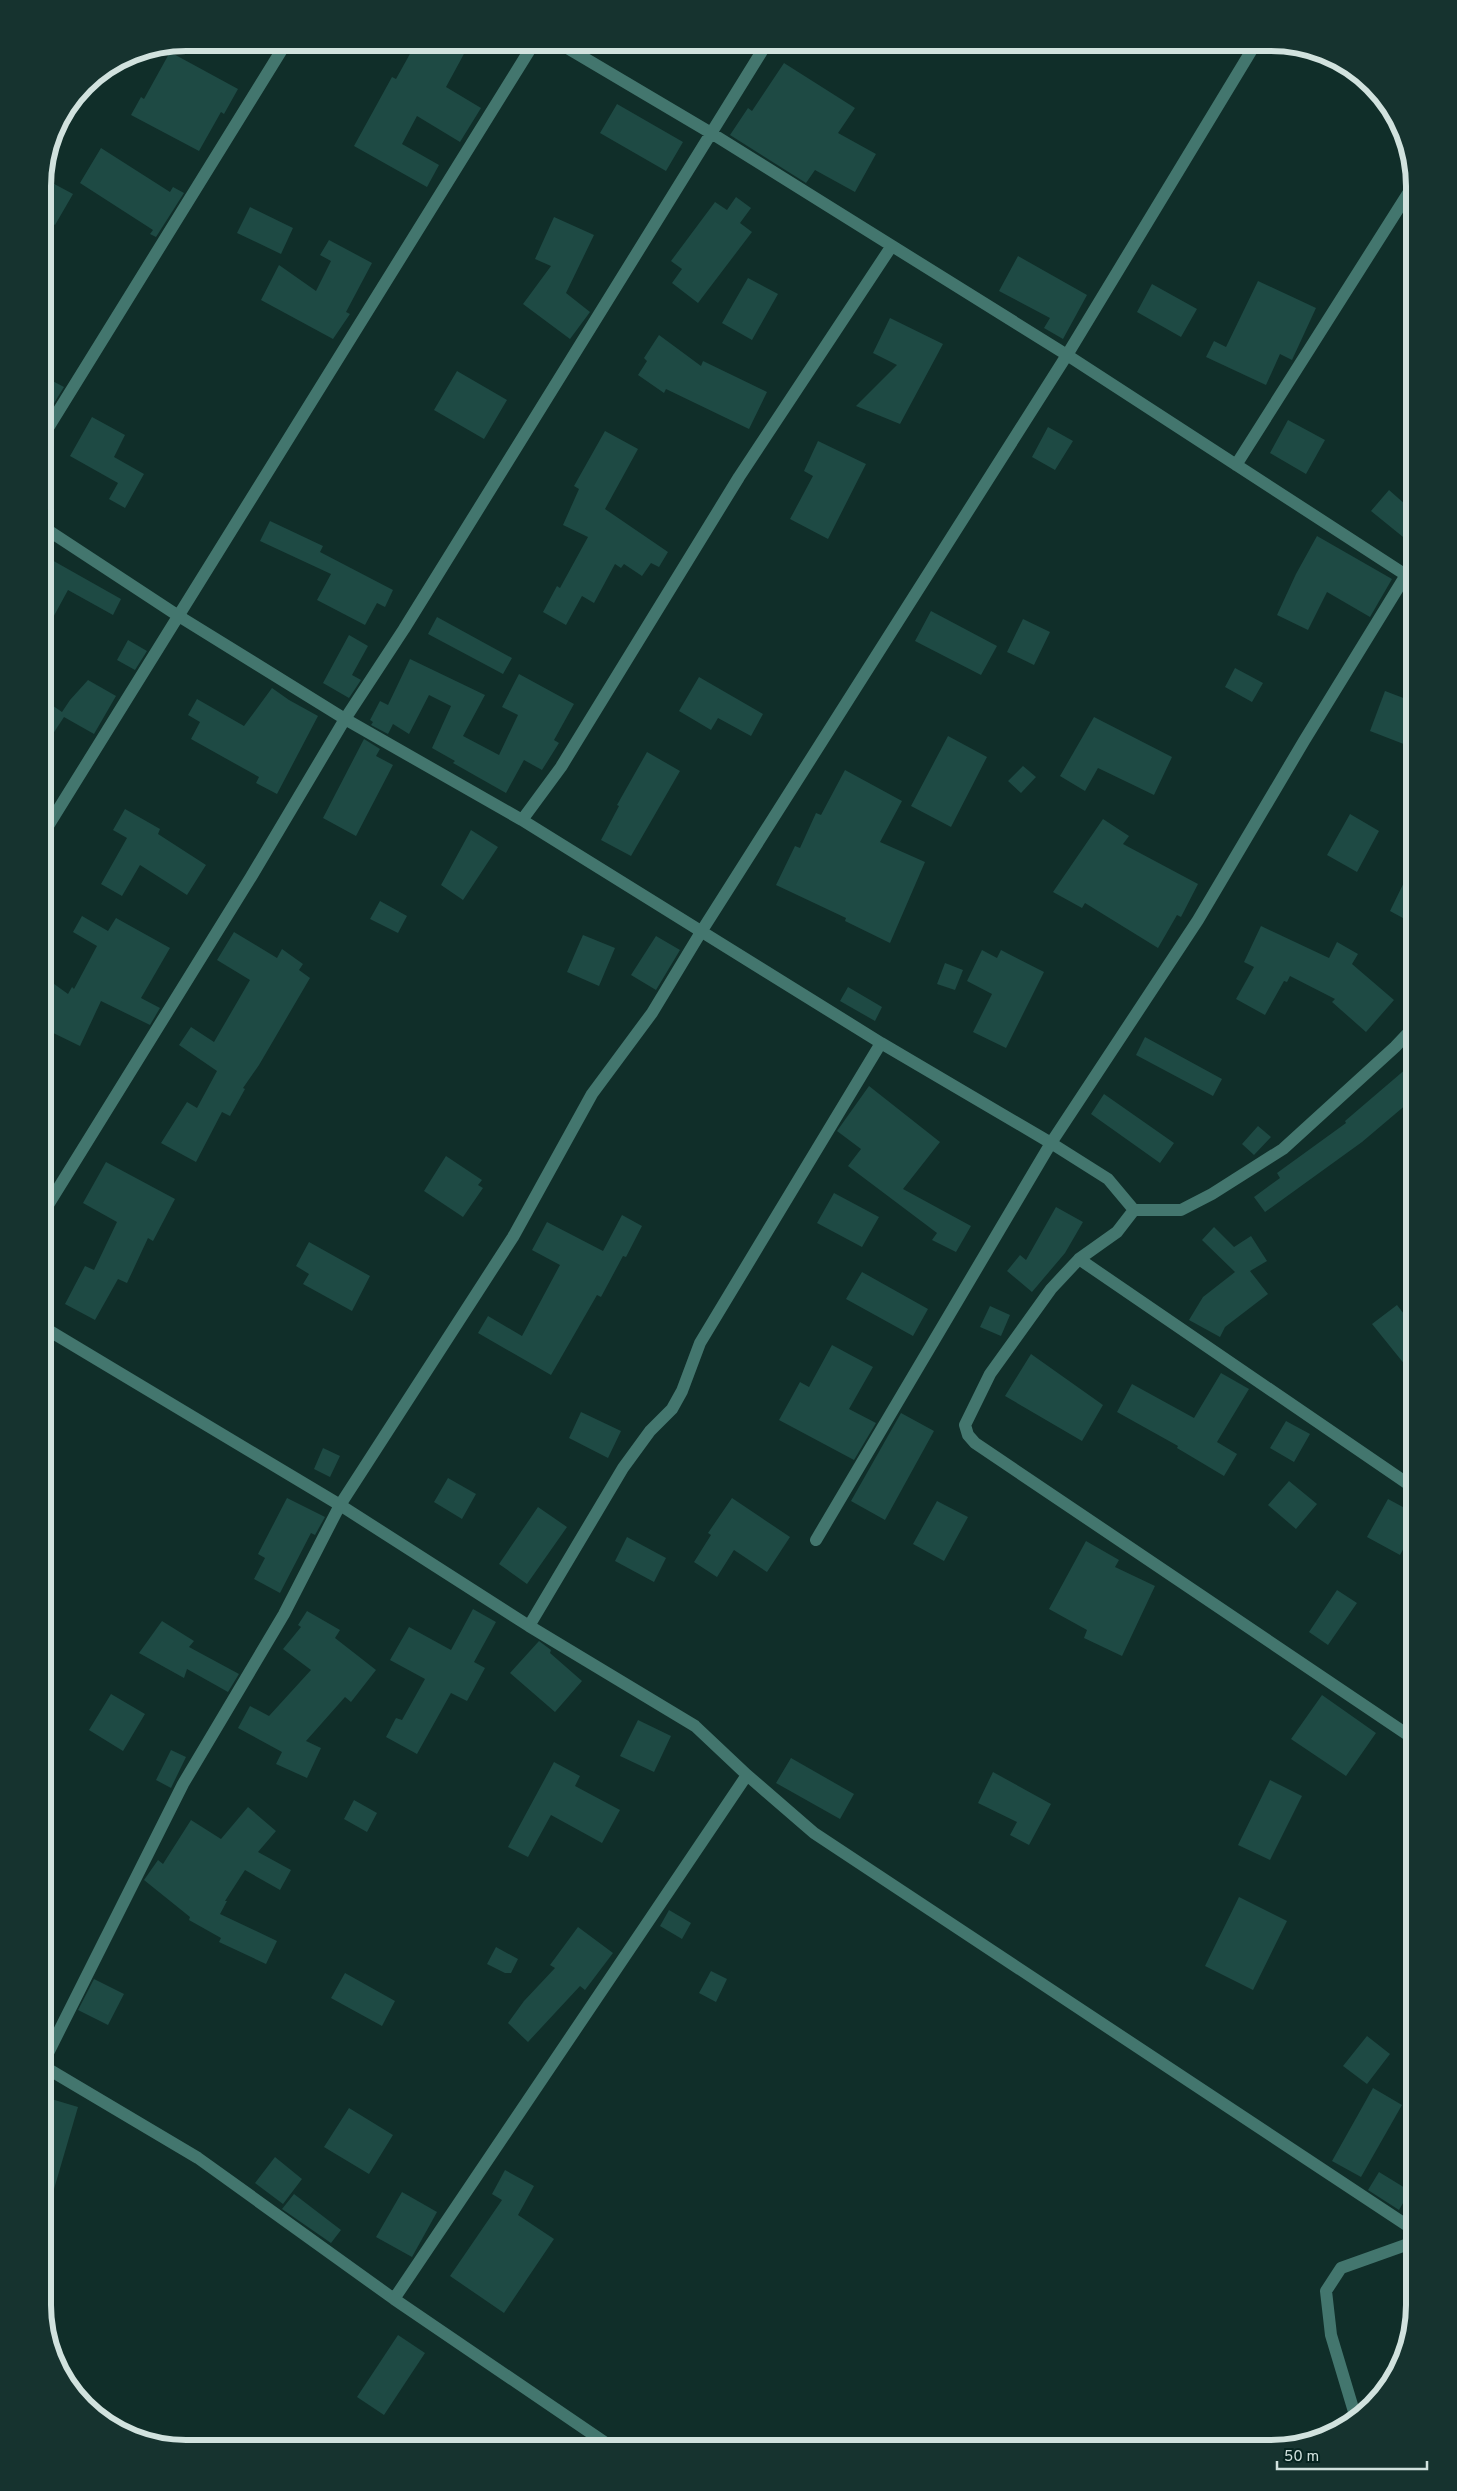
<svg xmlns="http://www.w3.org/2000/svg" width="1457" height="2491" font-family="Overpass,sans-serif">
	<rect width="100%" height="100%" fill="#102e29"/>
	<path fill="#1e4a44" d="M416,43h32l17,9 -19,35 35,21 -21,34 -43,-26 -15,28 37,21 -12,22 -73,-41 38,-69 4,2z
		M170,52l68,37 -14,25 -3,-2 -22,39 -68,-36 10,-18 3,2z
		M784,63l71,45 -17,25 38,21 -21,38 -40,-22 -9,13 -76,-48 18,-27 4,3z
		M617,104l66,38 -17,29 -66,-38z
		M101,148l69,44 3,-5 11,6 -28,44 -6,-3 3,-4 -73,-47z
		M43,178l30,16 -18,31 -12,-7z
		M736,197l15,11 -11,15 12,9 -54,71 -26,-20 10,-14 -11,-8 44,-59 12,8z
		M250,207l43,21 -12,26 -44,-21z
		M554,217l40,18 -28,58 24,19 -20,27 -47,-35 28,-38 -16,-7z
		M329,240l43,23 -26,49 4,2 -17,25 -72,-39 18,-35 37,26 15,-30 -11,-6z
		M1018,256l69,39 -24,44 -19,-11 6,-10 -51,-27z
		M748,278l30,16 -26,46 -30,-17z
		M1258,281l58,27 -24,52 -12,-6 -14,31 -60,-28 8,-16 12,6z
		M1152,284l45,25 -16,28 -44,-25z
		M890,318l53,26 -43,80 -44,-18 41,-41 -24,-12z
		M659,335l42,31 2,-5 64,31 -18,37 -83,-40 -2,4 -26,-18 9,-14 -3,-3z
		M457,371l50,29 -23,39 -50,-29z
		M43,376l21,11 -21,34z
		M92,417l33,18 -11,22 30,17 -19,34 -16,-9 9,-16 -48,-27z
		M1288,420l37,20 -19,34 -36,-21z
		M1048,427l25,14 -18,29 -23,-13z
		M605,431l33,18 -33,60 63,43 -9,15 -8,-4 -9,13 -18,-12 -3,4 -6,-4 -21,39 -12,-7 -16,29 -23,-13 14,-26 3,2 28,-51 -25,-12 16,-36 -5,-3z
		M818,441l48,23 -38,75 -38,-20 23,-43 -9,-5z
		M1389,490l25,22v21l-6,8 -37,-30z
		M270,521l53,25 -3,6 73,38 -8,17 -8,-4 -12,22 -48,-25 14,-26 -71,-33z
		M1317,536l75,43 -22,38 -43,-25 -19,38 -31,-15 19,-41z
		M43,555l78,44 -8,16 -45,-25 -25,46z
		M931,611l66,35 -16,29 -66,-34z
		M437,617l75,41 -9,16 -75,-40z
		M1023,619l27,13 -16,33 -27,-13z
		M349,635l19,11 -16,29 9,5 -12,18 -26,-15z
		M128,640l19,11 -12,19 -18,-10z
		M410,659l75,36 -22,41 36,19 19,-40 -16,-8 17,-33 55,30 -20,36 5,3 -17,27 -18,-10 -18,33 -53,-30 2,-2 -23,-13 19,-42 -22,-11 -20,39 -16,-10 -5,10 -17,-9 2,-3 -3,-2 10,-19 8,4z
		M1235,668l28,15 -11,19 -27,-15z
		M699,677l64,37 -12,22 -33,-18 -7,12 -32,-19z
		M88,680l28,16 -22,38 -30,-17 -21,32v-50l19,13 8,-12z
		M272,688l17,12 29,16 -41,78 -21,-11 3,-6 -68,-38 9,-17 -12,-7 9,-16 47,27z
		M1385,691l29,11v46l-44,-17z
		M1094,717l78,40 -18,38 -56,-27 -13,23 -25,-15z
		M948,736l39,21 -36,70 -40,-21z
		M364,739l16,10 -4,7 17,9 -37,71 -33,-18z
		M647,752l33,19 -49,85 -30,-16 18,-34 -2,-1z
		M1023,766l13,11 -15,16 -13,-12z
		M845,770l57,31 -22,41 45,20 -35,81 -45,-22 1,-3 -70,-33 19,-39 5,2 16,-35 5,2z
		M125,809l35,20 -2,5 48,31 -19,30 -47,-30 -18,31 -21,-12 26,-46 -14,-8z
		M1350,814l29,17 -22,41 -30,-17z
		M1103,819l26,17 -6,8 75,40 -17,33 -4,-2 -19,33 -73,-45 -3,5 -29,-16z
		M471,830l27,17 -35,53 -22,-15z
		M1414,862v62l-24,-13z
		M380,901l27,15 -9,17 -28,-14z
		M82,916l26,15 8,-13 54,30 -29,50 19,10 -10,17 -49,-24 -21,45 -37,-18v-52l25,18 4,-7 2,2 23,-43 -24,-14z
		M1261,926l68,32 8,-16 21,12 -6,10 42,36 -28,32 -34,-30 3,-3 -45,-23 -3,6 -3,-1 -19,34 -29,-16 18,-32 -10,-5z
		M234,932l43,26 5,-9 21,15 -4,6 11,8 -51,87 -16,23 2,1 -15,27 -8,-4 -26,50 -35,-19 26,-41 10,6 20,-37 -38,-26 12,-18 23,15 36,-62 -33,-20z
		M583,935l32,13 -16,38 -32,-14z
		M656,936l24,14 -24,40 -25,-15z
		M982,950l15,8 4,-8 43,22 -38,76 -33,-16 19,-38 -25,-13z
		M945,963l18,7 -8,20 -18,-6z
		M848,987l34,20 -7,14 -35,-20z
		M1145,1037l77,42 -9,17 -77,-41z
		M1414,1062v36l-52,44 -97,70 -11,-15 26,-19 -3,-5 69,-50 -1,-2z
		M869,1086l71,56 -37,47 68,37 -15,26 -24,-12 5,-7 -89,-67 13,-17 -24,-18z
		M1104,1094l70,49 -14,20 -69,-49z
		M1258,1126l13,11 -17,18 -12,-11z
		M446,1156l36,24 -4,5 5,3 -20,29 -39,-26z
		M106,1162l69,37 -22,42 -5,-3 -21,45 -9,-4 -23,41 -30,-16 20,-38 9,4 23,-48 -34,-19z
		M834,1193l45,24 -17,30 -45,-24z
		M1056,1207l27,15 -18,31 -33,39 -25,-21 13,-16 6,5z
		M622,1215l20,11 -16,31 -3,-1 -22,41 -4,-2 -46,80 -73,-42 10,-17 34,20 38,-71 -28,-15 15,-28 56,29z
		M1214,1227l20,20 17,-11 16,25 -17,10 18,23 -43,33 -5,10 -31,-17 14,-23 32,-25 -33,-32z
		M309,1242l61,34 -18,35 -49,-27 6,-10 -13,-8z
		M862,1272l66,37 -15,27 -67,-37z
		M1397,1305l17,22v49l-42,-52z
		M990,1306l20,9 -9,21 -21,-9z
		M832,1345l41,22 -24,42 27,14 -22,37 -75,-40 21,-38 9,5z
		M1031,1354l72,51 -21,36 -77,-45z
		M1221,1373l28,16 -32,53 20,12 -13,22 -47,-28 1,-2 -61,-34 15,-28 62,34z
		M581,1412l40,19 -13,27 -39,-20z
		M901,1413l33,18 -49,89 -34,-19z
		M1286,1421l24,13 -16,28 -24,-14z
		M323,1448l17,8 -10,21 -16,-8z
		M448,1478l28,16 -14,25 -28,-17z
		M1289,1481l28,23 -21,25 -28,-24z
		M287,1498l38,19 -10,18 -4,-2 -31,60 -26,-14 11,-21 -7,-4z
		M732,1498l58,39 -23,35 -33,-22 -17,27 -23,-15 17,-27 -3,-2z
		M1388,1499l26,14v17l-14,25 -33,-18z
		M937,1501l31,16 -24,44 -31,-17z
		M538,1507l29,20 -40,57 -28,-20z
		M627,1537l39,21 -12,24 -39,-21z
		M1086,1541l33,19 -4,7 40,19 -33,70 -38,-18 3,-8 -38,-21z
		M1337,1590l20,13 -29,42 -19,-13z
		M473,1609l23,13 -22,40 11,6 -18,33 -16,-8 -34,61 -31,-17 10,-19 6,2 23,-41 -35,-19 19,-33 42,23z
		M307,1611l33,19 -5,8 41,32 -25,32 -6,-5 -39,44 15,7 -14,30 -31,-14 6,-12 -44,-24 12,-22 19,10 42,-46 -28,-21 18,-22 -3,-2z
		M162,1621l32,20 -5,6 50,27 -11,18 -41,-23 -3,9 -45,-25z
		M539,1641l12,9 -1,3 32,28 -27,31 -45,-39z
		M111,1694l34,20 -22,37 -34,-21z
		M1322,1695l54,38 -30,43 -55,-37z
		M638,1720l33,16 -17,36 -34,-16z
		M171,1750l15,7 -15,31 -15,-8z
		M791,1758l63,36 -14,25 -64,-36z
		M554,1762l26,14 -5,10 45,24 -18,33 -51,-28 -23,42 -20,-10z
		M993,1772l58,32 -22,41 -19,-10 7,-13 -39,-19z
		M1270,1780l32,16 -32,64 -32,-15z
		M354,1800l23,13 -10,19 -23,-13z
		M248,1807l28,24 -18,21 33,18 -11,20 -35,-20 -20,31h2l-7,13 57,27 -11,23 -47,-22 2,-4 -32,-18 1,-3 -46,-37 14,-20 5,4 28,-44 30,19z
		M1239,1897l48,24 -34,69 -48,-24z
		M669,1910l22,13 -9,16 -22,-13z
		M578,1927l35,26 -28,37 -5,-4 -52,56 -20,-19 16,-22 31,-33 -5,-3z
		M496,1947l22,12 -7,14h-6l-18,-9z
		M711,1971l16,8 -11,23 -17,-9z
		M345,1973l50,28 -13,25 -51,-28z
		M94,1979l30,15 -16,31 -30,-15z
		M1367,2036l23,18 -23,30 -24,-18z
		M1373,2088l29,17 -41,72 -29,-16z
		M48,2098l30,9 -31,106 -4,-1v-96z
		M349,2108l44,27 -24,39 -45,-27z
		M275,2157l27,22 -19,25 -28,-21z
		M505,2170l29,16 -16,29 36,24 -50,74 -54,-37 52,-76 -10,-6z
		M1379,2172l31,19 -11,19 -31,-20z
		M402,2192l35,20 -25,45 -36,-20z
		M294,2194l47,36 -10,13 -49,-34z
		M398,2335l27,18 -41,62 -27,-18z"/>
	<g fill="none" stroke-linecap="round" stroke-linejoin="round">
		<path stroke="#43766e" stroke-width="12" d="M559,43l152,90 356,222 345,224
			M43,436l243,-393
			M1236,465l178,-281
			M43,527l134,88 168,104 177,101 359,223 170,100 57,36 26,31
			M522,820l39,-53 178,-290 152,-230
			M43,834l491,-791
			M1134,1210l-17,22 -38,27 -28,30 -61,85 -25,51 3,10 7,8 439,296
			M1134,1210h47l31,-16 71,-45 112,-102 19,-20
			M43,1213l208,-336 94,-158 59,-90 363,-586
			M1079,1259l335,229
			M43,1327l297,178 189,121 166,100 52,49 67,58 600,397
			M816,1540l235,-397 147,-223 106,-179 102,-166 8,-5
			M529,1626l94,-158 27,-37 22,-22 10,-18 18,-48 181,-300
			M43,2063l140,-279 101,-170 56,-109 173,-268 79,-143 60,-81 49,-81 366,-577 189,-312
			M43,2066l155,92 196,141 219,149
			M394,2299l353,-524
			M1355,2415l-24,-80 -5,-44 15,-23 73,-26"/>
	</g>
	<path d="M0 0H1457V2491H0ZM186 51H1271A135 135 0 0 1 1406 186V2305A135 135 0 0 1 1271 2440H186A135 135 0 0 1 51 2305V186A135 135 0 0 1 186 51Z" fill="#16332f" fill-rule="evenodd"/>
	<path fill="none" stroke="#d1e2de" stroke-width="6" d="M186 51H1271A135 135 0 0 1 1406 186V2305A135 135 0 0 1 1271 2440H186A135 135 0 0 1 51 2305V186A135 135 0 0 1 186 51Z"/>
	<path d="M1277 2461v8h150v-8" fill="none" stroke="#d1e2de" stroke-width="2.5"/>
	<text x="1284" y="2461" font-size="15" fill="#d1e2de" stroke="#062420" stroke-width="4" paint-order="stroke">50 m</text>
</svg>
